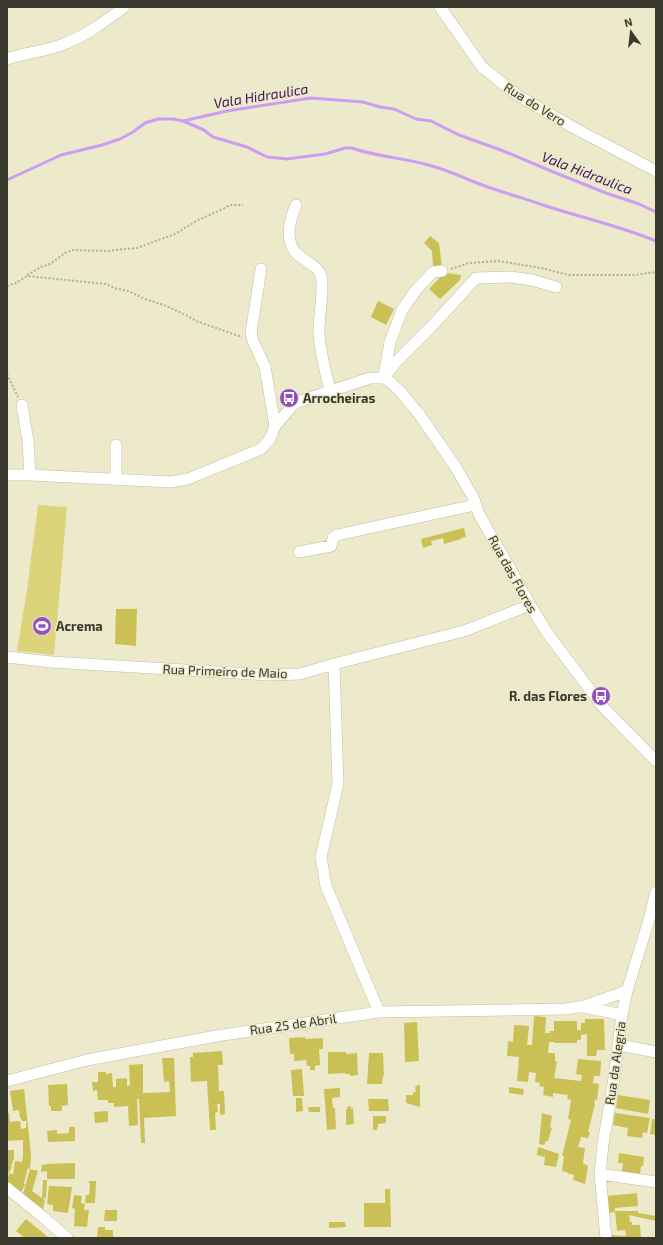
<svg xmlns="http://www.w3.org/2000/svg" width="663" height="1245" font-family="'Exo 2',sans-serif">
	<rect width="100%" height="100%" fill="#eceacb"/>
	<path fill="#dcd47b" d="M38,505l29,2 -13,148 -37,-4 10,-61z"/>
	<g fill="none" stroke-linecap="round" stroke-linejoin="round">
		<path stroke="#cd9df2" stroke-width="3" d="M183,121l21,9 9,7 34,10 20,10 20,2 38,-5 20,-6h7c25,9 54,10 80,18 15,4 30,11 45,17 23,9 47,15 69,23 37,12 74,20 110,35
			M7,180l54,-25 41,-10 18,-6 13,-7 12,-9 13,-4h15l10,2 44,-10 84,-13 52,4 17,5 14,2 22,10 15,2 28,14 42,15 50,21 55,22 33,11 17,8"/>
	</g>
	<path fill="#cac056" d="M430,236l9,7 3,24 -9,-1 -1,-15 -8,-8z
		M446,273l15,2 -1,5 -20,19 -11,-10 14,-15z
		M378,301l16,8 -8,16 -15,-8z
		M464,528l2,9 -5,1v1l-17,5 -1,-6 -12,3 1,4 -9,3 -2,-9z
		M116,609h21l-1,37 -21,-2z
		M534,1016l12,1 -1,16h5v-2h4v-10h23v9h4v-7h4v-4h19l1,31h-8l-1,6h-9v-22l-6,1v5h-4v3h-23v-1h-5l-1,11h7v8h2l-3,17 27,3 1,-6 -6,-1 2,-15 23,2 -1,15h-6l-1,7 6,1 -2,16 -2,-1 -1,5h1l-7,28h2l-2,6 -7,-1 -3,10 7,1 -2,15 5,3 -3,18 -12,-4 1,-5 -7,-2v-1l-5,-1 2,-15h-2l9,-36 -3,-1 3,-19 -4,-1 1,-4 -15,-2v4l-10,-2 1,-8 -5,-1 1,-3 -5,-1 1,-9 -7,-1 -1,10 -11,-1 2,-24 -12,-1 1,-15 5,1 1,-17 15,1 -2,19h5z
		M417,1022l2,39 -14,1 -1,-39z
		M305,1037v2l18,-1v11h-4l1,16 -5,1v4h-5v-4h-3l-1,-6 -12,1v-7h-4l-1,-16z
		M222,1051l1,14h-5l1,26h5l1,23 -5,1v-11h-3l1,8 -3,1 1,17h-6l-3,-49 -16,1 -1,-25h3v-4z
		M328,1052h18v2l11,-1 1,22 -8,1v-2h-5v-1l-17,1z
		M369,1053h14l1,23h-1l-1,8h-15z
		M162,1058h12l2,58 -32,2 1,25h-4l-2,-44h-2l1,26 -9,1 -1,-20 -14,1v-4h-6v-3h-10l-1,-10 -4,1 -1,-9h6v-10h8v2l6,-1 1,14h3v-8l11,-1v8l3,-1 -1,-20 14,-1v29l27,-1 -1,-11 -5,1z
		M302,1069l2,27h-11l-2,-26z
		M67,1084l1,21 -6,1v5h-11v-5h-2l-1,-21z
		M417,1085h3v22l-14,-4v-8h7v-3h3l-1,-5h1z
		M509,1087l15,2 -1,6 -14,-2z
		M340,1088v9l-8,1 1,10h2l1,21 -9,1 -3,-41z
		M24,1089l7,66 -1,14 8,2 -6,20 13,9 -2,9 -20,-15 7,-25 -2,-1 -4,15 1,2 -4,7 -14,-11v-3l3,-5 3,2 2,-14 7,1 1,-6v-16l-16,1v-28h2l1,9 10,-1 1,8 5,-1v-7h-4l-1,-3h-1l-1,-8 -6,1 -3,-20z
		M618,1095l32,5 -2,14 -32,-6z
		M296,1098h6l1,13 -7,1z
		M368,1099h20l1,12h-20z
		M349,1106l2,1v2l2,-1 1,16 -8,1v-16h2l-1,-2z
		M308,1107h12v5h-11z
		M108,1111v11l-13,1 -1,-11z
		M542,1113l10,3 -2,11 2,1 -2,6 -2,7h-2l-2,4 -5,-1z
		M615,1113l35,5 -3,15 -4,-1 -1,6 -15,-2 1,-8 -15,-3z
		M373,1116h13v7l-8,1 -1,6h-4z
		M652,1119h4v16l-6,-1z
		M69,1127h6v14l-27,1 -1,-11 10,-1v4l12,-1z
		M538,1147l21,7 -3,13 -12,-2 1,-8 -8,-2z
		M7,1150h7v8l-3,8 1,1 -5,9z
		M619,1153l25,4 -1,9h-2l-1,8 -18,-3 1,-8h-5z
		M75,1163v16h-28v-8l-6,1 1,-7 5,-1z
		M43,1180h4l-1,18h-4z
		M89,1181h7l-1,22h-10l1,-8h3l1,-12h-2z
		M49,1186l23,1 -4,26 -15,-2v-6l-6,-1z
		M385,1189h5l1,38h-27v-24h21z
		M637,1193l1,13 -23,2v4l-6,1 -2,-17z
		M74,1195l8,1 -1,7 4,1 -1,6h5l-2,17 -13,-1 1,-17 -3,-1z
		M105,1210h12v11h-13z
		M615,1211h23v2l18,3v5l-27,-6 1,7h2v3h8l1,13h-31v-3l16,1 -1,-6 -8,1z
		M26,1219l22,18 -1,1h-22l-9,-7z
		M329,1222h16l1,5 -17,1z
		M98,1227h7v3h8v8h-16z"/>
	<g fill="none" stroke-linecap="round" stroke-linejoin="round">
		<g stroke="#c0bea0" stroke-width="12">
			<path id="minor" d="M440,7l42,60 35,28 59,34 80,42
				M7,59c17,-6 34,-7 51,-13 25,-8 45,-23 66,-39
				M296,205c-6,14 -12,36 1,49 4,3 8,6 12,9 5,3 11,7 12,13 4,15 -3,41 -2,58 1,19 7,38 11,57
				M261,269l-10,64 2,8 12,26 10,59
				M384,376l6,-34 12,-32 14,-20 17,-18 9,-1
				M384,378l11,-15 36,-36 45,-49 34,-1 22,3 24,7
				M22,405l6,36 2,34
				M116,445v35
				M7,475h23l140,7 18,-3 73,-30 9,-10 5,-13 20,-23 75,-25h14l5,3 10,9 20,24 36,52 19,33 5,15 10,18 21,36 20,37 18,29 55,73 53,54
				M299,552l32,-6 2,-8 4,-3 138,-30
				M7,657l44,5 217,13 32,-1 34,-10 130,-33 66,-26
				M334,664l4,120 -17,73 5,29 53,126
				M584,1007l38,8
				M619,1045l37,7
				M7,1081l80,-21 129,-24 163,-24 187,-3 18,-3 43,-15
				M600,1174l56,8
				M7,1188l36,29 24,21
				M606,1238l-6,-64 3,-30 10,-59 9,-70 5,-24 21,-68 8,-31"/>
		</g>
		<path stroke="#b0ae96" stroke-width="2" stroke-dasharray="2 2" stroke-linecap="butt" d="M451,269l18,-6 29,-2 43,7 28,7h65l22,-3
			M27,275l14,-8 9,-3 15,-11 8,-3 36,1 15,-2 13,-1 38,-14 23,-14 23,-10 9,-5h13
			M7,286l9,-3 11,-7 79,8 8,4 14,3 17,8 19,6 22,10 10,6 46,16
			M7,374l11,23"/>
		<use href="#minor" stroke="#fff" stroke-width="11"/>
	</g>
	<defs>
		<g id="bus-disc" transform="scale(1)"><circle r="9.5" fill="#944ec2" stroke="#eceacb"/><path d="M-5-6H5V4H4V6H2V4H-2V6H-4V4H-5ZM-3.5-4V0h7V-4ZM-3.5 1.2v1.5H-2V1.2ZM2 1.2v1.5H3.5V1.2Z" fill="#fff"/></g>
		<g id="stadium-disc" transform="scale(1)"><circle r="9.5" fill="#944ec2" stroke="#eceacb"/><path d="M0-5a6.5 5 0 1 0 0 10a6.5 5 0 1 0 0-10ZM-3.5-1.8h7v3.6h-7Z" fill="#fff"/></g>
	</defs>
	<g fill-rule="evenodd">
		<use href="#bus-disc" x="289" y="398"/>
		<use href="#stadium-disc" x="42" y="626"/>
		<use href="#bus-disc" x="601" y="696"/>
	</g>
	<g text-anchor="middle" stroke-width="3" stroke-linejoin="round" paint-order="stroke">
		<g font-size="13" fill="#3a392d" stroke="#eceacb">
			<text transform="translate(535 104) rotate(32)" y="5">Rua do Vero</text>
			<text transform="translate(513 574) rotate(61)" y="5">Rua das Flores</text>
			<text transform="translate(225 671) rotate(2)" y="5">Rua Primeiro de Maio</text>
			<text transform="translate(293 1024) rotate(-8)" y="5">Rua 25 de Abril</text>
			<text transform="translate(615 1063) rotate(-82)" y="5">Rua da Alegria</text>
		</g>
		<g font-size="13" font-weight="bold" fill="#3a392d" stroke="#eceacb" text-anchor="start">
			<text x="303" y="403">Arrocheiras</text>
			<text x="56" y="631">Acrema</text>
			<text x="587" y="701" text-anchor="end">R. das Flores</text>
		</g>
		<g font-size="14" font-style="italic" fill="#41125c" stroke="#eceacb">
			<text transform="translate(261 96) rotate(-9)" y="5">Vala Hidraulica</text>
			<text transform="translate(587 173) rotate(21)" y="5">Vala Hidraulica</text>
		</g>
	</g>
	<rect width="663" height="1245" fill="none" stroke="#3a392d" stroke-width="16"/>
	<g transform="translate(631 32) rotate(345)" stroke="#eceacb" stroke-width="3" paint-order="stroke">
	<path d="M0-3L7 15L0 10L-7 15Z" fill="#3a392d"/>
	<text y="-6" font-size="11" font-weight="bold" text-anchor="middle" fill="#3a392d">N</text>
	</g>
</svg>
